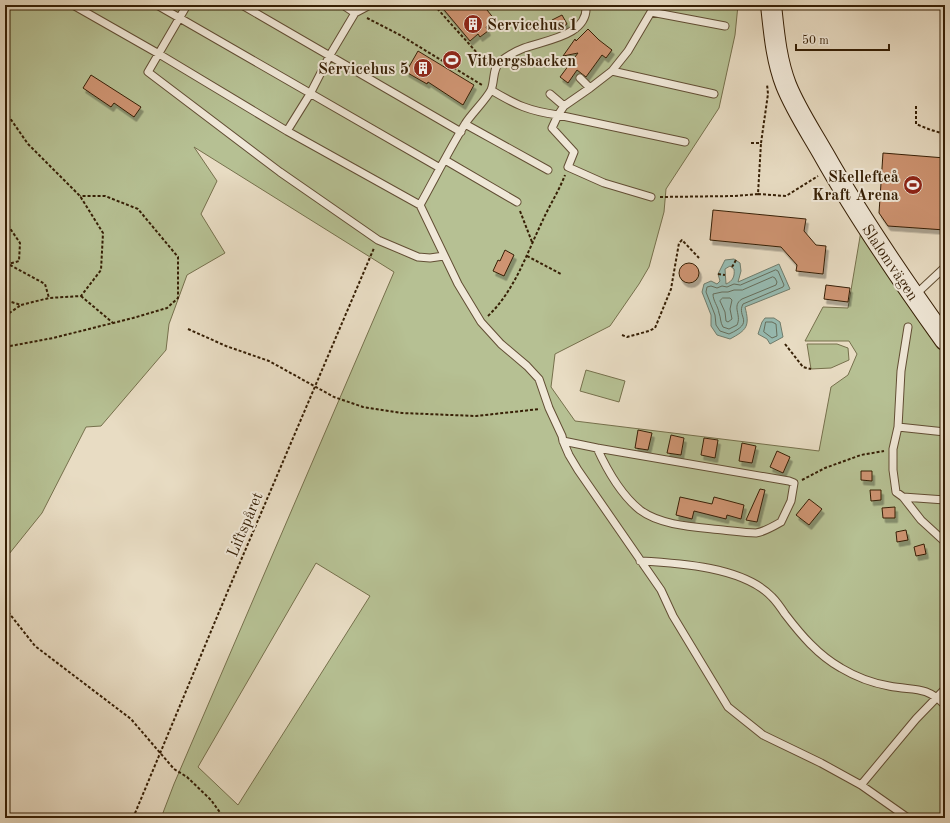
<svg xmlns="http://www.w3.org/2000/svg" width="950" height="823" font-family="'Old Standard TT',serif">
	<defs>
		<filter id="shadow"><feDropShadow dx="2.5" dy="4.5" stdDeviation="0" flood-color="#0004"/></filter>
	</defs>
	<rect width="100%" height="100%" fill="#e8dcc3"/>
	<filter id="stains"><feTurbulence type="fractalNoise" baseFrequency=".005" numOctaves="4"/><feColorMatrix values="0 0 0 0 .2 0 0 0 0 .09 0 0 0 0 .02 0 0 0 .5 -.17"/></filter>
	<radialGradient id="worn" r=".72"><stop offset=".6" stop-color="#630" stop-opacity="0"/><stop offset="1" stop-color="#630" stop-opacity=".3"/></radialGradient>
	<path fill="#b6c093" stroke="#76704c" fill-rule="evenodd" d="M5,5h733l-3,30 -16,73 -53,81 -2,23 -15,55 -10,17 -29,42 -55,28 -4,33 24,34 244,30 12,-64 17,-12 9,-21 -8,-13h-44l18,-34 25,1 15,-89 82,121v478h-784l13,-34 220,-512 -200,-125 23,34 -16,33 24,39 -38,22 -18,49 -3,26 -65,76 -15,1 -44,86 -37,46zM316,563l54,33 -132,209 -40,-38z
		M807,344h30l11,4 1,12 -18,8 -20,1z
		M586,370l39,11 -6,21 -39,-11z"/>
	<path fill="#97bcb3" stroke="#707d6d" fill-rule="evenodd" d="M734,259l6,4 1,8 -3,11 41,-18 11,25 -45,18c5,19 2,23 -15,32l-13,-4 -6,-9v-11l-9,-23 2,-8 7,-3 6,3 3,-3 -2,-7 7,-14zM730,266l4,3c1,7 -1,12 -8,15l-1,-15z
		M765,318h9l6,4 3,15 -13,7 -3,-5 -9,-5 4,-12z
		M5,777l4,3 -3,38h-1z"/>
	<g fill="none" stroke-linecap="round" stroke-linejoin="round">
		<path stroke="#666e5c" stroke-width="1" d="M776,270l2,1 6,14 -1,2 -40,17c-7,13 13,18 -14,30l-9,-3 -4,-6 -1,-10 -9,-23 1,-5 4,-1 6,2 5,-2 5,1 7,-3 6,1z
			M773,277l2,1 2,4 -1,3 -34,14c-11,7 0,16 -5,26l-8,4 -6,-2c-3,-5 -2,-9 -4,-14 -1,-7 -6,-12 -6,-19l9,-2h6l6,-2h8z
			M723,298h7l2,2 -2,9 2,10 -4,3 -2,-1 -1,-9 -5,-11z
			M766,322h6l4,2 1,12 -5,2 -8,-6z"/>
	</g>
	<path fill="#ce9472" stroke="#361f05" filter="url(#shadow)" d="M440,5h43l12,15 -9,7 2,4 -8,6 -2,-3 -8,7z
		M562,15l5,9 -10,6 -5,-10z
		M588,29l11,11 13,10 -6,8 -4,-3 -16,22 -9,-7 -9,13 -8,-6 18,-24 -15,3 12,-17 1,2z
		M418,51l56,34 -11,20 -35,-23 -1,2 -21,-12z
		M91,75l50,32 -7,10 -20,-14 -3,4 -28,-19z
		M883,153l62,5v72l-57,-4 -9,-13z
		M713,210l93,9 -2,12 12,14 10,1 -3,28 -27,-3 1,-6 -16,-18 -71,-7z
		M505,250l9,5 -10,21 -11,-5 5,-11 2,1z
		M679 273a10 10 0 1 1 20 0a10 10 0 1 1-20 0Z
		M826,285l24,3 -2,14 -24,-3z
		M638,430l14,3 -4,17 -13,-2z
		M671,435l13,3 -3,17 -14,-2z
		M704,438l14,2 -3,18 -14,-3z
		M742,443l14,3 -4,17 -13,-2z
		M777,451l13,6 -7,16 -13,-6z
		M861,471h11v10l-11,-1z
		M760,489l5,1 -8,32 -11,-2z
		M870,490h11v10l-10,1z
		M680,497l32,7 2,-7 30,8 -3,14 -14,-4 -1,4 -32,-8 -2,8 -16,-4z
		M809,499l13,10 -13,16 -13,-10z
		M895,507v11h-12l-1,-10z
		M906,530l2,10 -11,2 -1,-10z
		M924,544l2,10 -10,2 -2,-9z"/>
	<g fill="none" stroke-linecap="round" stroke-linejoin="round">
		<g stroke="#624e34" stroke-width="9">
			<path id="lane" d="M73,5l86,49 128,77 133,74 38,79 23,38 20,22 26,22 12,13 10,29 13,28 1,5 6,14 9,15 83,120 12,26 55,91 35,28 58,28 40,22 55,-66 29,-30
				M157,5l283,163
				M187,5l-39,67 132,100 98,68 40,17 12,1 14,-2
				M242,5l219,127
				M343,5l12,8
				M651,12l74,14
				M612,71l102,23
				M580,78l10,10
				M491,90c25,15 38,21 67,25l127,27
				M550,94l14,12
				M465,124l83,46
				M287,131l23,-37 20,-39 25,-42 15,-8
				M445,160l72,42
				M651,197l-47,-14 -36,-16 6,-15 -22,-24 6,-13 6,-9 26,-18 22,-17 16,-20 23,-39 2,-7
				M420,205c15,-27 29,-55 45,-81 6,-10 21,-24 26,-34 4,-9 1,-21 9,-28 7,-6 16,-11 24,-14 21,-8 65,-12 62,-43
				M914,296l31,-29
				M908,327l-7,44 -3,56 -5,22v21l3,22 7,5 18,23 24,22
				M898,427l47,5
				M563,441l34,7c10,22 23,46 43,62 21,16 57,17 83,20 10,1 22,3 33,3 8,-1 18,-7 25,-11l10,-21 3,-18 -5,-2 -192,-33
				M903,497l42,3
				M640,561c39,2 104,6 132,36 5,5 9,11 13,17 16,21 33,41 56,54 15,9 31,15 48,18 25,5 36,-1 56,19
				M861,785l47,33"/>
		</g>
		<g stroke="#361f05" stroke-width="22">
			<path id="secondary" d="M771,5c3,27 5,54 15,80 10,25 25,47 38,70 36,64 78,125 121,185"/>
		</g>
		<path stroke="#361f05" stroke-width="2" stroke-dasharray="3 2" stroke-linecap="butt" d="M434,5l54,60
			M367,18l33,17 82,50
			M916,106v18l15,6 14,4
			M5,111l23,33 52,52 23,37 -2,37 -20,26 -32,2 -28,7 -16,-5
			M751,143h10l7,-49 -1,-10
			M758,194l28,2 32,-20
			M660,197l75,-1 23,-2 3,-51
			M520,211l12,31
			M5,221l15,22 -1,18 -14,4
			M527,256l34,18
			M10,265l35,19 4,14
			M732,267l4,-7
			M718,274l7,1
			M81,296l32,27
			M5,316l16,-11
			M488,316c27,-26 38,-61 54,-94 7,-16 17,-31 23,-47
			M188,329l38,17 43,15 65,36 29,10 39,6 74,3 64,-7
			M622,335l5,2 22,-6 6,-3 16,-39 8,-46 3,-3 17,18
			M785,344l18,23 8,2
			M5,347l48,-9 80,-20 34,-10 11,-10v-41l-40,-48 -33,-13h-25
			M802,480l23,-12 36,-13 23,-4
			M5,608l30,38 96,73 43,50 13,8 24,23 13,18
			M133,818l94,-225 147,-345"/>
		<use href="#lane" stroke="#f0e8d8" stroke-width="7"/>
		<use href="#secondary" stroke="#f0e8d8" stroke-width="20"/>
	</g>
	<defs>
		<g id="building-disc" transform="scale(1)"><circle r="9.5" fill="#8f2418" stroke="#f0e8d8"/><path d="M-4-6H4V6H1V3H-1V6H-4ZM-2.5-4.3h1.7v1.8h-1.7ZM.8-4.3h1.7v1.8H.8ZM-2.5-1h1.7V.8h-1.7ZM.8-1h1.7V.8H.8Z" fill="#fff"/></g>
		<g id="stadium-disc" transform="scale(1)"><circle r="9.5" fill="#8f2418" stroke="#f0e8d8"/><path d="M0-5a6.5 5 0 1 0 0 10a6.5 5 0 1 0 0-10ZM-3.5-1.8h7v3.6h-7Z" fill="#fff"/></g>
	</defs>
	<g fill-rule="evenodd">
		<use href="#building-disc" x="473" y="24"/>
		<use href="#stadium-disc" x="452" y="60"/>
		<use href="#building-disc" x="423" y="68"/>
		<use href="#stadium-disc" x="913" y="185"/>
	</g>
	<g text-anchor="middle" stroke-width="4" stroke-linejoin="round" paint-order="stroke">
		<g font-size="16" font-weight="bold" fill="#361f05" stroke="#f0e8d8" text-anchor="start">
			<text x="487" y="30">Servicehus 1</text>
			<text x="466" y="66">Vitbergsbacken</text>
			<text x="409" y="74" text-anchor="end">Servicehus 5</text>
			<text x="899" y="182" text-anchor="end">Skellefteå<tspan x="899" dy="18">Kraft Arena</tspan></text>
		</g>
		<g font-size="16" fill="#361f05" stroke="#f0e8d8">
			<text transform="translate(891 262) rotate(56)" y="6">Slalomvägen</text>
			<text transform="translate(244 524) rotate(-67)" y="6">Liftspåret</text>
		</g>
	</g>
	<rect width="950" height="823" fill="none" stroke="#e8dcc3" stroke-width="20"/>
	<rect x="6" y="6" width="938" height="811" fill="none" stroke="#361f05" stroke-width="2"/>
	<rect x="10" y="10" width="930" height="803" fill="none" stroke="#361f05"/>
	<path d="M796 44v6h93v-6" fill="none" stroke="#361f05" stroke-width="2"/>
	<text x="802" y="44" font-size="12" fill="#361f05" stroke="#f0e8d8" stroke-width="3" paint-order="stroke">50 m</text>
	<rect width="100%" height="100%" filter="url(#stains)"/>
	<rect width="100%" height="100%" fill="url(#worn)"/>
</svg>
